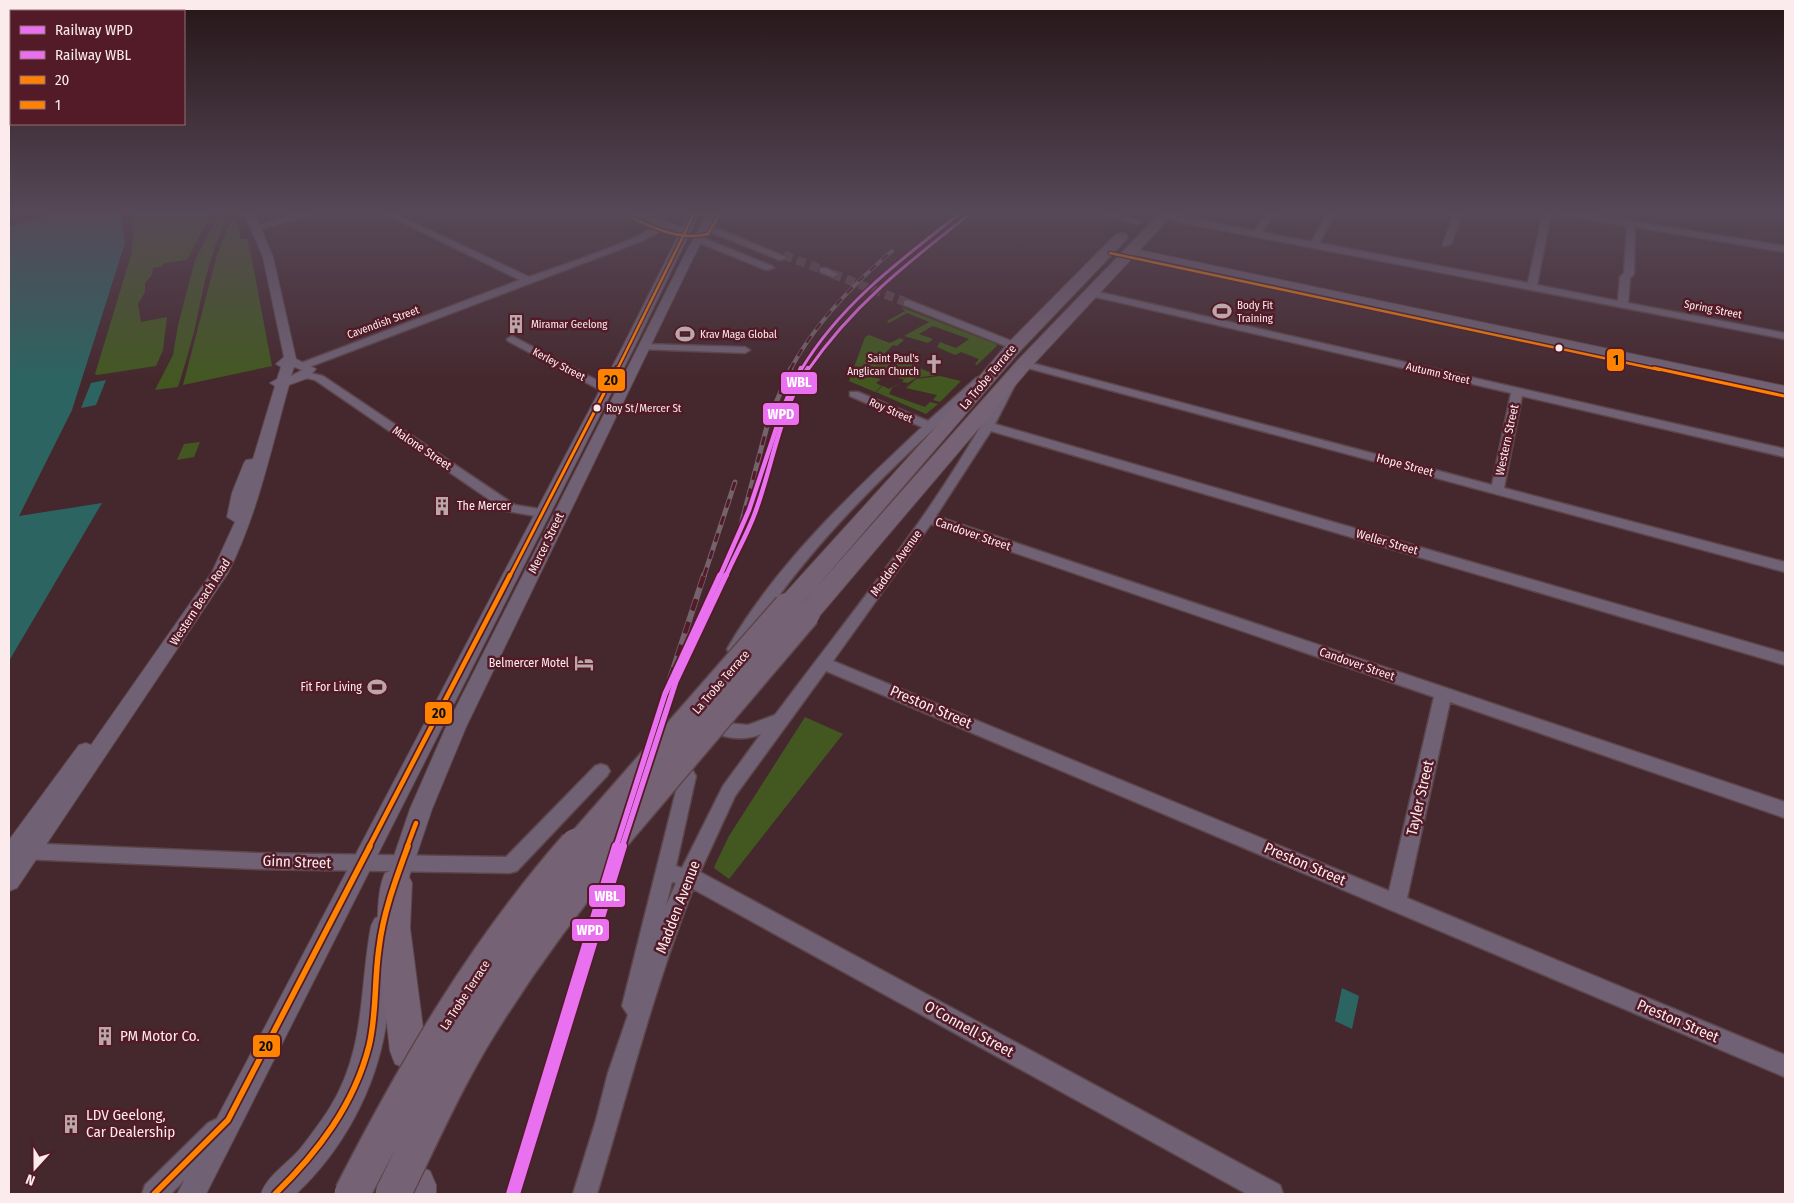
<svg xmlns="http://www.w3.org/2000/svg" width="1794" height="1203" font-family="'Fira Sans Condensed',sans-serif">
	<rect width="100%" height="100%" fill="#45282e"/>
	<path fill="#435821" d="M130,212h82l-25,48 -23,3 -2,3 -9,2 -1,7 -7,8v9l-7,12 3,18 26,-5 -4,33 -7,16 -59,9 -2,-1 36,-119 2,-21z
		M220,212l12,5c-20,17 -31,84 -37,111 -5,20 -11,39 -17,59l-23,3 18,-35 5,-30 17,-65z
		M236,218l5,21h7l24,127 -89,19 34,-130 12,-31z
		M901,307l95,37 1,2 -20,19 -2,-1 4,-5 -18,-7 -6,3 -18,-8 3,-5 16,6 13,-9 -36,-13 -14,8 14,5 -5,4 -24,-7 25,-14 -22,-9 -18,10 -2,-2 18,-10z
		M869,335l21,8 10,-5 4,2 -7,6 -4,-1 -12,12 9,4 1,11 -4,2 -21,-9 -10,5 10,6 15,3 -5,4 6,3 -7,6 -26,-11 16,-44z
		M899,357l20,6 -4,3 21,9 -20,3 -8,5 -6,-1 2,-2 -14,-6 3,-3 -1,-10z
		M940,376l21,5 -21,21 -7,-2 4,-5 -31,-7 10,-9z
		M902,382l-10,6 -3,6 36,13 5,-5 8,2 -12,10 -50,-22 7,-6 6,3z
		M200,442l-6,15 -17,3 7,-16z
		M805,717l38,17 -114,145 -15,-11 1,-3 14,-29z"/>
	<path fill="#2c6461" d="M9,212h112l4,31 -53,167 -53,106 83,-13 -93,158z
		M106,380l-10,25 -15,3 10,-25z
		M1342,988l17,8 -7,33 -17,-8z"/>
	<path fill="#45282e" d="M15,212h49l-55,14v-13z"/>
	<g fill="none" stroke-linecap="round" stroke-linejoin="round">
		<path stroke="#60454b" stroke-width="9" stroke-dasharray="9 5" stroke-linecap="butt" d="M784,255l39,15
			M833,274l75,29"/>
		<g stroke="#5c464a" stroke-width="3">
			<path id="minor" d="M306,212h13l-64,19 -4,-3z
				M381,212h10l138,65c19,-7 120,-40 127,-53l-26,-12h11l49,19 -4,3 -23,-7 -2,4 -19,10 -333,126h-8v-4l219,-83z
				M1163,212l91,19 13,-18 3,-1 4,3 -12,17 49,10 18,-30h8l-18,31 209,40 15,-71h8l-14,73 81,16 2,-24 4,-4 3,-47 -67,-11 -4,-3h18l211,34v6l-150,-25 -1,47 -4,4 -2,25 157,30v6l-606,-117 -16,-6z
				M1455,212h8l-12,32 -7,2 -1,-2z
				M704,226l17,4 67,28 -8,2 -65,-26 -14,-3 -1,-2z
				M698,236l74,30 2,2 -8,2 -71,-29 -1,-2z
				M820,268h6l12,6 -5,3 -13,-5z
				M1090,290l695,159v8l-263,-61 -18,92 281,74v10l-765,-206v-4h8l464,123 19,-92 -424,-98 -2,-2z
				M908,300l111,44 1,2 -10,11h-8l-1,-2 7,-8 -104,-42v-4z
				M512,336l98,51 2,2 -2,2h-8l-94,-50 -1,-2z
				M644,344l101,3 5,3 -5,3 -105,-4v-4z
				M306,372l17,4 192,129 31,5 2,3 -7,4 -35,-6 -191,-131 -13,-3v-4z
				M980,377l4,1v4c-89,83 -181,165 -243,271h-12l-2,-4c50,-86 123,-154 195,-222l-72,-31v-4h8l70,29 48,-43z
				M1008,384l6,3 -19,37 790,229v12l-794,-234 -55,85 849,286v16l-335,-116 -43,196 378,157v22l-959,-406 -91,125 -35,76 580,313 3,9h-36l-554,-305c-39,99 -65,203 -96,305h-24l23,-74 12,-47 20,-58 -6,-9 59,-235 6,-2 6,2 3,5 -20,90 6,2 41,-82 38,-52c-13,6 -28,5 -41,1l-3,-5 3,-5 6,-2 22,2 27,-10c79,-106 166,-210 227,-328zM931,524l503,173 -45,194 -556,-230zM672,882l4,1 -10,23z
				M601,764l6,2 3,5 -3,5 -90,95 -7,2 -254,-4 -234,-10 -7,-2 -3,-6 3,-6 7,-2 234,10 250,4 89,-91z
				M216,1119l8,4 4,8 -4,8 -53,55h-29l3,-9 63,-62z"/>
		</g>
		<g stroke="#5c464a" stroke-width="2">
			<path id="tertiary" d="M244,212h10l19,45 23,102 20,10 -8,9 -19,7c-18,64 -31,128 -61,188l-211,315 -8,3v-51l70,-95 7,-2 5,2 121,-173 23,-50 -8,-5 5,-24 12,-30 2,-3 7,-1 22,-73 -5,-3 7,-4 4,-12 -5,-3 8,-7 -21,-100zM294,367l8,3 -11,6z
				M690,212h10l-65,134 -429,848h-29l446,-848z
				M708,212h10l-24,44 -228,471 -34,82 -31,92 -8,3 -8,-3 -4,-7 29,-85 36,-82 238,-471z
				M1095,212h15l32,10 -5,3z
				M1130,248l655,138v8l-659,-141 -1,-2z
				M383,915l8,3 4,8c-6,33 -4,66 -9,99 -10,64 -43,125 -90,169h-35c6,-18 26,-30 39,-45 10,-13 20,-26 29,-40 37,-59 30,-118 42,-183l4,-8z"/>
		</g>
		<g stroke="#5c464a" stroke-width="2">
			<path id="trunk" d="M1161,212h14l-145,156 -214,252 -9,2 -9,-2 -3,-6 3,-6 220,-248z
				M1121,233l5,1 2,3 -2,3 -105,110 -226,262 -8,2 -8,-2 -4,-6 4,-6 155,-171 75,-87 107,-108z
				M396,869l11,4 5,10 -2,45 16,123 -5,13 -13,5 -13,-5 -5,-13c-4,-42 -22,-142 -5,-178z
				M416,1165l14,6 6,14v9h-40v-9l6,-14z"/>
		</g>
		<use href="#minor" fill="#706174" fill-rule="evenodd"/>
		<use href="#tertiary" fill="#706174" fill-rule="evenodd"/>
		<use href="#trunk" fill="#766275" fill-rule="evenodd"/>
		<g stroke="#74626c" stroke-width="4">
			<path id="rail-far2" d="M790,370c25,-47 62,-85 102,-119"/>
		</g>
		<g stroke="#74626c" stroke-width="5">
			<path id="rail-far1" d="M739,532l30,-113 22,-51
				M704,576l31,-94"/>
		</g>
		<g stroke="#74626c" stroke-width="6">
			<path id="rail" d="M670,679l34,-104"/>
		</g>
		<use href="#rail-far2" stroke="#521b27" stroke-width="2.5" stroke-dasharray="8" stroke-linecap="butt"/>
		<use href="#rail-far1" stroke="#521b27" stroke-width="3" stroke-dasharray="9" stroke-linecap="butt"/>
		<use href="#rail" stroke="#521b27" stroke-width="4.5" stroke-dasharray="12" stroke-linecap="butt"/>
		<g stroke="#5c464a" stroke-width="29" stroke-linecap="butt">
			<path id="trunk-bridge-far1" d="M576,847l211,-241
				M609,847l198,-233"/>
		</g>
		<g stroke="#5c464a" stroke-width="38" stroke-linecap="butt">
			<path id="trunk-bridge" d="M352,1194c64,-125 132,-242 225,-348
				M393,1194c28,-57 54,-116 87,-169 39,-63 83,-123 130,-179"/>
		</g>
		<use href="#trunk-bridge-far1" stroke="#766275" stroke-width="26"/>
		<use href="#trunk-bridge" stroke="#766275" stroke-width="35"/>
		<g stroke="#521b27" stroke-width="5">
			<path id="bus-1-far3" d="M617,370l78,-158"/>
		</g>
		<g stroke="#521b27" stroke-width="6">
			<path id="bus-1-far2" d="M510,576l107,-208"/>
		</g>
		<g stroke="#521b27" stroke-width="8">
			<path id="bus-1-far1" d="M369,847l141,-272
				M407,847l9,-24"/>
		</g>
		<g stroke="#521b27" stroke-width="9">
			<path id="bus-1" d="M154,1194l74,-74 142,-274
				M275,1194c43,-42 79,-89 94,-148 8,-33 5,-65 10,-98 4,-35 17,-69 29,-102"/>
		</g>
		<g stroke="#521b27" stroke-width="5">
			<path id="bus-2-far1" d="M632,218c24,11 49,23 76,16l11,-19
				M1110,253l550,117"/>
		</g>
		<g stroke="#521b27" stroke-width="6">
			<path id="bus-2" d="M1654,368l130,28"/>
		</g>
		<use href="#bus-1-far3" stroke="#ff8200" stroke-width="2.5"/>
		<use href="#bus-1-far2" stroke="#ff8200" stroke-width="3"/>
		<use href="#bus-1-far1" stroke="#ff8200" stroke-width="4.5"/>
		<use href="#bus-1" stroke="#ff8200" stroke-width="5.5"/>
		<use href="#bus-2-far1" stroke="#ff8200" stroke-width="2.5"/>
		<use href="#bus-2" stroke="#ff8200" stroke-width="3"/>
		<g stroke="#521b27" stroke-width="5.5">
			<path id="rail-1-far3" d="M801,370c39,-66 102,-112 161,-158"/>
		</g>
		<g stroke="#521b27" stroke-width="8">
			<path id="rail-1-far2" d="M720,576l29,-66 34,-102 18,-40"/>
		</g>
		<g stroke="#521b27" stroke-width="9">
			<path id="rail-1-far1" d="M616,847l49,-153 55,-119"/>
		</g>
		<g stroke="#521b27" stroke-width="11">
			<path id="rail-1" d="M510,1194l106,-348"/>
		</g>
		<g stroke="#521b27" stroke-width="5.5">
			<path id="rail-2-far3" d="M808,370c44,-64 98,-106 158,-153"/>
		</g>
		<g stroke="#521b27" stroke-width="8">
			<path id="rail-2-far2" d="M726,576c9,-21 21,-41 29,-63 18,-48 24,-102 53,-145"/>
		</g>
		<g stroke="#521b27" stroke-width="9">
			<path id="rail-2-far1" d="M622,847l54,-166 50,-106"/>
		</g>
		<g stroke="#521b27" stroke-width="11">
			<path id="rail-2" d="M516,1194l107,-348"/>
		</g>
		<use href="#rail-1-far3" stroke="#e971ef" stroke-width="3"/>
		<use href="#rail-1-far2" stroke="#e971ef" stroke-width="4.5"/>
		<use href="#rail-1-far1" stroke="#e971ef" stroke-width="5.5"/>
		<use href="#rail-1" stroke="#e971ef" stroke-width="8"/>
		<use href="#rail-2-far3" stroke="#e971ef" stroke-width="3"/>
		<use href="#rail-2-far2" stroke="#e971ef" stroke-width="4.5"/>
		<use href="#rail-2-far1" stroke="#e971ef" stroke-width="5.5"/>
		<use href="#rail-2" stroke="#e971ef" stroke-width="8"/>
	</g>
	<linearGradient id="sky" x2="0" y2="1"><stop stop-color="#261619"/><stop offset="0.56" stop-color="#564857"/><stop offset="1" stop-color="#564857" stop-opacity="0"/></linearGradient>
	<rect width="1794" height="380" fill="url(#sky)"/>
	<defs>
		<g id="stadium-bare" transform="scale(1.5)"><path d="M0-5a6.5 5 0 1 0 0 10a6.5 5 0 1 0 0-10ZM-3.5-1.8h7v3.6h-7Z" fill="#bba7aa" stroke="#521b27" stroke-width="2.5" paint-order="stroke"/></g>
		<g id="building-bare" transform="scale(1.5)"><path d="M-4-6H4V6H1V3H-1V6H-4ZM-2.5-4.3h1.7v1.8h-1.7ZM.8-4.3h1.7v1.8H.8ZM-2.5-1h1.7V.8h-1.7ZM.8-1h1.7V.8H.8Z" fill="#bba7aa" stroke="#521b27" stroke-width="2.5" paint-order="stroke"/></g>
		<g id="church-bare" transform="scale(1.5)"><path d="M-1.2-6h2.4v3.5h3.3v2.4h-3.3V6h-2.4V-.1h-3.3v-2.4h3.3Z" fill="#bba7aa" stroke="#521b27" stroke-width="2.5" paint-order="stroke"/></g>
		<g id="hotel-bare" transform="scale(1.5)"><path d="M-6-4.5h1.5V1H6V5H4.5V3h-9V5H-6ZM-4 0a1.8 1.8 0 1 1 3.6 0ZM.5 0V-2.5h3Q6-2.5 6 0Z" fill="#bba7aa" stroke="#521b27" stroke-width="2.5" paint-order="stroke"/></g>
	</defs>
	<g fill-rule="evenodd">
		<use href="#stadium-bare" x="1222" y="311"/>
		<use href="#building-bare" x="516" y="324"/>
		<use href="#stadium-bare" x="685" y="334"/>
		<use href="#church-bare" x="934" y="364"/>
		<use href="#building-bare" x="442" y="506"/>
		<use href="#hotel-bare" x="584" y="663"/>
		<use href="#stadium-bare" x="377" y="687"/>
		<use href="#building-bare" x="105" y="1036"/>
		<use href="#building-bare" x="71" y="1124"/>
	</g>
	<g fill="#fbebed" stroke="#521b27" stroke-width="2">
		<circle cx="1559" cy="348" r="4.5"/>
		<circle cx="597" cy="408" r="4.5"/>
	</g>
	<g text-anchor="middle" stroke-width="5" stroke-linejoin="round" paint-order="stroke">
		<g font-size="11" fill="#fbebed" stroke="#521b27" text-anchor="start">
			<text x="1237" y="309">Body Fit<tspan x="1237" dy="13">Training</tspan></text>
			<text x="531" y="328">Miramar Geelong</text>
			<text x="700" y="338">Krav Maga Global</text>
			<text x="919" y="362" text-anchor="end">Saint Paul's<tspan x="919" dy="13">Anglican Church</tspan></text>
		</g>
		<g font-size="11" fill="#fbebed" stroke="#521b27">
			<text transform="translate(1713 309) rotate(11)" y="4">Spring Street</text>
			<text transform="translate(383 322) rotate(-20)" y="4">Cavendish Street</text>
			<text transform="translate(559 364) rotate(28)" y="4">Kerley Street</text>
			<text transform="translate(1438 373) rotate(13)" y="4">Autumn Street</text>
			<text transform="translate(891 410) rotate(23)" y="4">Roy Street</text>
		</g>
		<g font-size="11" fill="#fbebed" stroke="#521b27" text-anchor="start">
			<text x="606" y="412">Roy St/Mercer St</text>
		</g>
		<g font-size="12" fill="#fbebed" stroke="#521b27">
			<text transform="translate(988 377) rotate(-50)" y="4">La Trobe Terrace</text>
			<text transform="translate(1507 440) rotate(-78)" y="4">Western Street</text>
			<text transform="translate(422 448) rotate(34)" y="4">Malone Street</text>
			<text transform="translate(1405 465) rotate(15)" y="4">Hope Street</text>
			<text transform="translate(973 534) rotate(19)" y="4">Candover Street</text>
			<text transform="translate(1387 542) rotate(16)" y="4">Weller Street</text>
			<text transform="translate(546 543) rotate(-64)" y="4">Mercer Street</text>
			<text transform="translate(896 563) rotate(-54)" y="4">Madden Avenue</text>
			<text transform="translate(200 602) rotate(-57)" y="4">Western Beach Road</text>
			<text transform="translate(1357 664) rotate(19)" y="4">Candover Street</text>
			<text transform="translate(721 682) rotate(-49)" y="4">La Trobe Terrace</text>
			<text transform="translate(465 995) rotate(-57)" y="4">La Trobe Terrace</text>
		</g>
		<g font-size="12" fill="#fbebed" stroke="#521b27" text-anchor="end">
			<text x="457" y="510" text-anchor="start">The Mercer</text>
			<text x="569" y="667">Belmercer Motel</text>
			<text x="362" y="691">Fit For Living</text>
		</g>
		<g font-size="15" fill="#fbebed" stroke="#521b27">
			<text transform="translate(931 707) rotate(23)" y="5">Preston Street</text>
			<text transform="translate(1420 798) rotate(-77)" y="5">Tayler Street</text>
			<text transform="translate(297 862) rotate(2)" y="5">Ginn Street</text>
			<text transform="translate(1305 864) rotate(23)" y="5">Preston Street</text>
			<text transform="translate(678 907) rotate(-69)" y="5">Madden Avenue</text>
			<text transform="translate(1678 1021) rotate(23)" y="5">Preston Street</text>
			<text transform="translate(969 1029) rotate(29)" y="5">O'Connell Street</text>
		</g>
		<g font-size="15" fill="#fbebed" stroke="#521b27" text-anchor="start">
			<text x="120" y="1041">PM Motor Co.</text>
			<text x="86" y="1120">LDV Geelong,<tspan x="86" dy="17">Car Dealership</tspan></text>
		</g>
	</g>
	<g stroke="#521b27" stroke-width="2">
		<rect x="1606" y="348" width="19" height="24" rx="5" fill="#ff8200"/>
		<rect x="597" y="368" width="29" height="24" rx="5" fill="#ff8200"/>
		<rect x="780" y="371" width="38" height="24" rx="5" fill="#e971ef"/>
		<rect x="762" y="402" width="38" height="24" rx="5" fill="#e971ef"/>
		<rect x="424" y="701" width="29" height="24" rx="5" fill="#ff8200"/>
		<rect x="588" y="884" width="38" height="24" rx="5" fill="#e971ef"/>
		<rect x="571" y="918" width="39" height="24" rx="5" fill="#e971ef"/>
		<rect x="252" y="1034" width="29" height="24" rx="5" fill="#ff8200"/>
	</g>
	<g font-size="14" text-anchor="middle" font-weight="bold" fill="#fff">
		<text x="799" y="387">WBL</text>
		<text x="781" y="419">WPD</text>
		<text x="607" y="901">WBL</text>
		<text x="590" y="935">WPD</text>
	</g>
	<g font-size="14" text-anchor="middle" font-weight="bold" fill="#111">
		<text x="1616" y="365">1</text>
		<text x="611" y="385">20</text>
		<text x="439" y="718">20</text>
		<text x="266" y="1051">20</text>
	</g>
	<rect width="1794" height="1203" fill="none" stroke="#fbebed" stroke-width="20"/>
	<rect x="10" y="10" width="175" height="115" fill="#521b27" stroke="#966e76"/>
	<rect x="20" y="26" width="25" height="8" fill="#e971ef" stroke="#966e76"/>
	<text x="55" y="35" font-size="15" fill="#fbebed">Railway WPD</text>
	<rect x="20" y="51" width="25" height="8" fill="#e971ef" stroke="#966e76"/>
	<text x="55" y="60" font-size="15" fill="#fbebed">Railway WBL</text>
	<rect x="20" y="76" width="25" height="8" fill="#ff8200" stroke="#966e76"/>
	<text x="55" y="85" font-size="15" fill="#fbebed">20</text>
	<rect x="20" y="101" width="25" height="8" fill="#ff8200" stroke="#966e76"/>
	<text x="55" y="110" font-size="15" fill="#fbebed">1</text>
	<g transform="translate(35 1168) rotate(201)" stroke="#521b27" stroke-width="4" paint-order="stroke">
	<path d="M0-4L9 19L0 12L-9 19Z" fill="#fbebed"/>
	<text y="-8" font-size="14" font-weight="bold" text-anchor="middle" fill="#fbebed">N</text>
	</g>
</svg>
